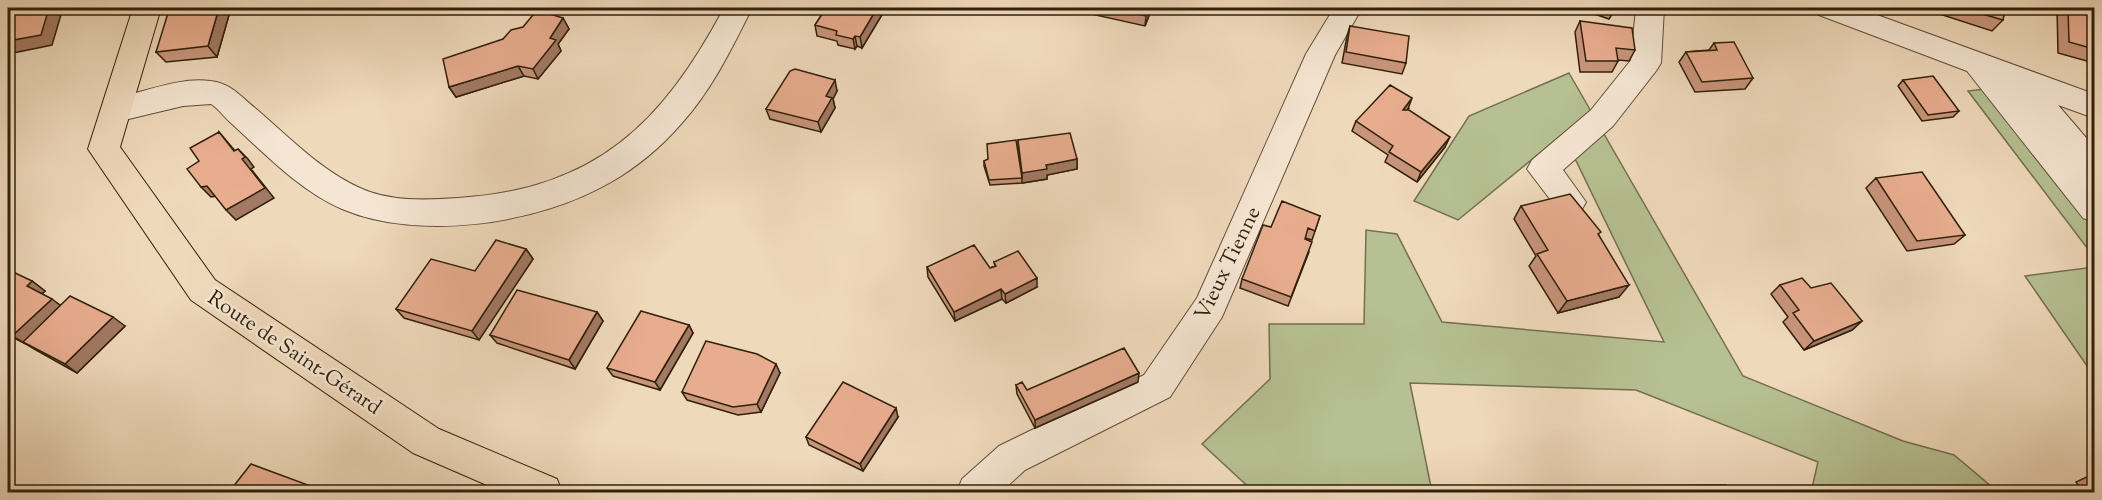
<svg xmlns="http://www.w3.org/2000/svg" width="2102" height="500" font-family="'Sorts Mill Goudy',serif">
	<rect width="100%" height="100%" fill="#efd9bb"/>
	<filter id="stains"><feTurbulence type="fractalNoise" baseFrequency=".00333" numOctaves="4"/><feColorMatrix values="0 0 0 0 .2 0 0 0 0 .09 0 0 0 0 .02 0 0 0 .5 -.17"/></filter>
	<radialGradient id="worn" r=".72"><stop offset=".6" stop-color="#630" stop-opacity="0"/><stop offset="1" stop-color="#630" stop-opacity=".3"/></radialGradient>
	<path fill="#b6c092" stroke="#73704e" stroke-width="1.5" d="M1569,73l174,303 160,65 51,14 44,37h-187l7,-30 -182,-72 -226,-7 22,109h-178l-52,-48 68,-65 -1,-55h95l2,-94 31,4 45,88 222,20 -101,-208 -105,86 -44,-19 55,-85z
		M2009,86l85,103v68l-126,-166z
		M2094,267v109l-69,-100z"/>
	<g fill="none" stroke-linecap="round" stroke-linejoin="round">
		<g stroke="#604e36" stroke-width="2">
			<path id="minor" d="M724,8h28c-20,40 -40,82 -71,116 -20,23 -44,43 -70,58 -72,42 -191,60 -269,27 -42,-18 -78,-56 -111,-86 -7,-6 -12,-14 -20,-19l-28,2 -67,16 -11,-4 -4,-8 4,-8 11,-4c29,-6 63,-21 94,-17 21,2 30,15 45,27 33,28 65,62 105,80 29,14 67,12 98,10 138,-9 204,-74 266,-190z
				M1334,8h28l-27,47 -113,262 -52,80 -145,73 -24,22h-44l5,-13 37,-33 145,-71 53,-77 109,-244z
				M1636,8h28l-3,55 -5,8 -43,55 -50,44 23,32 -5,9 -11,4 -11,-4 -32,-42 5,-9 59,-50 40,-50z
				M1815,8h43l236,86v24l-36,-13 36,42v33l-6,-1 6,7v36l-11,-4 -116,-147 -148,-56z"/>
		</g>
		<g stroke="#30200a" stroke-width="2">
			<path id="major" d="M133,8h28l-41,139 95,133 224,149 118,50 5,13h-59l-90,-39 -222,-153 -103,-151z"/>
		</g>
		<use href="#minor" fill="#f5e6d3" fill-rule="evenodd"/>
		<use href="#major" fill="#efd9bb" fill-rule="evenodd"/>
	</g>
	<path fill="#c8957b" stroke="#30200a" stroke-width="1.5" d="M175,8h56l-14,49 -51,5 -10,-10z
		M826,8h60l-24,40 -5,-2 -2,3 -17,-4 -1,-4 -20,-5 -2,-11z
		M1082,8h70l-7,18 -63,-14z
		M1577,8h39l-7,11z
		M1927,8h78l-2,12 -11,11 -65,-21z
		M2057,8h37v55l-36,-10z
		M563,18l6,11 -11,15 3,7 -23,28 -14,-3 -68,21 -7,-10 54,-48z
		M1580,21l55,29 -6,11 -11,-1v1l-6,11h-32l-5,-40z
		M1350,26l56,37 -4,11 -60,-11 5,-27z
		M1714,43l39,35 -8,11 -50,3 -16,-30 7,-10 23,-2z
		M1903,80l56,31 -6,6 -31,4 -24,-35z
		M837,91l-4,8 2,9 -14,24 -51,-13 -4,-10z
		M1408,109l-1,1 38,37 -28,35 -32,-20 3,-7 -36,-24 4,-10z
		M1018,140l59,19v10l-30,6v4l-25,4 -32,2 -6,-19v-5l34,-11z
		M1876,178l89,57 -11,9 -47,7 -41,-63z
		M1521,206l78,29 20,62 -61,16 -29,-47 7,-10 -22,-37z
		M1320,216l-8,24 -7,-2v1l4,13 -21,54 -48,-18 2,-9 29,-52z
		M526,249l7,10 -54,81 -75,-22 -8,-9 79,-38z
		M994,262l43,25 -31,16 -4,-4 -47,22 -27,-44 -1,-10 63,1 5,-2z
		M8,274l24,7 13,10 -3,3 19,12 64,20 -48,47 -41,-23 -10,-6 -18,-9z
		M1780,285l82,36 -10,9 -48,20 -21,-28 5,-5 -17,-23z
		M597,312l6,9 -28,48 -78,-26 -7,-8z
		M689,325l4,8 -33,57 -47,-14 -6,-8z
		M780,373l-19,39 -23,3 -51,-15 -5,-8z
		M1138,382l-103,46 -18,-34 -1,-9 11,5z
		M898,417l-35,54 -54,-26 -3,-8z
		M2094,474v18h-11l-7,-10 15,-7z
		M1595,486l134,6h-141z"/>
	<path fill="#a27964" stroke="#30200a" stroke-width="1.5" d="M49,8h14l-11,37 -44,9v-13z
		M219,8h12l-14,49 -9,-11z
		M877,8h9l-24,40 -2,-11z
		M1149,8h3l-7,18 1,-10z
		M563,18l6,11 -11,15 3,7 -23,28 -5,-10 17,-31z
		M855,36l2,10 -2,3 -2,-10z
		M518,66l6,10 -68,21 -7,-10z
		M835,80l2,11 -4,8 2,9 -14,24 -3,-10 8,-26z
		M1412,98l-4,11 -9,11 4,-10z
		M219,132l23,27 -4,-10 10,10 6,8 -3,2 23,29 -38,22 -10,-10z
		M1450,137l-5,10 -28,35 4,-10z
		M1077,159v10l-30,6v4l-25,4v-10l24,-8z
		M207,186l10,10 -6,1 -10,-10z
		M526,249l7,10 -54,81 -7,-9z
		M1037,278v9l-31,16 -1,-9z
		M32,281l13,10 -5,4 -13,-9z
		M1629,285l-10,12 -61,16 9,-12z
		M1001,289l1,10 -47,22 -1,-9z
		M52,299l12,9 -38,36 -14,-8z
		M597,312l6,9 -28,48 -6,-9z
		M113,317l12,9 -48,47 -12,-9z
		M1862,321l-10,9 -48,20 10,-9z
		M689,325l4,8 -33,57 -5,-8z
		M776,364l4,9 -19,39 -4,-8z
		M1139,373l-1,9 -103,46v-8z
		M896,408l2,9 -35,54 -3,-7z
		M316,488l6,4h-10z"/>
	<path fill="#e8ad8f" stroke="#30200a" stroke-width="1.5" d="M8,8h41l-8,27 -33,6z
		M175,8h44l-11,38 -52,6 12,-39 6,-1z
		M826,8h51l-17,29 -5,-1 -2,3 -17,-4 1,-4 -22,-6z
		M1109,8h40l-3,8z
		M1962,8h43l-2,12z
		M2068,8h26v41l-25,-7z
		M537,10l26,8 -13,20 6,2 -23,29 -15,-3 -69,21 -6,-28 60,-20 8,-9 12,-3z
		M1580,21l52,7 3,22 -19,-2 2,13h-32z
		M1350,26l59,10 -3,27 -60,-11z
		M1734,42l19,36 -51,4 -16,-30 31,-2 -3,-7z
		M795,69l40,11 -9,16 6,2 -14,24 -52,-13 24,-38z
		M1933,76l26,35 -31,4 -25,-35z
		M1390,85l22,13 -9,12h6l41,27 -29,35 -32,-20 4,-6 -37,-25z
		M219,132l15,19 4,-2 7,8 -3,2 23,29 -39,22 -19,-24 -6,1 -14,-18 12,-8 -9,-13z
		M1070,133l7,26 -31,6 1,4 -25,4 -4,-33z
		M1016,140l6,38 -33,2 -5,-19 4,-2 -1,-15z
		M1922,172l43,63 -48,6 -41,-63z
		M1570,194l31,38 -3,2 31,51 -62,16 -30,-47 11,-4 -27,-44z
		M1282,201l38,15 -5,15 -7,-3 -3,11 7,3 -21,55 -49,-18 21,-54 8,2z
		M496,240l30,9 -54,82 -76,-22 35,-50 44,12z
		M974,245l16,23 6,-2 -2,-4 24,-11 19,27 -32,16 -4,-5 -47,23 -27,-45z
		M11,271l21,10 -5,5 25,13 -40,37 -4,-3v-59z
		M1802,278l9,10 20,-5 31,38 -48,20 -21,-28 6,-3 -19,-25z
		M517,290l80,22 -28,48 -79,-25z
		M70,296l43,21 -48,47 -42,-22z
		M641,311l48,14 -34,57 -48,-14z
		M706,341l51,13 19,10 -19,40 -24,3 -51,-15z
		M1124,348l15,25 -104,47 -19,-35 6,-3 5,8z
		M843,382l53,26 -36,56 -54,-27z
		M251,464l65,24 -4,4h-83z
		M2094,474v7l-3,-6z
		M1726,485l3,7h-133l-1,-6z"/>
	<g text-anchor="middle" stroke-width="5" stroke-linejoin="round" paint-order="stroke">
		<g font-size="21" fill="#30200a" stroke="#f5e6d3">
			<text transform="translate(1227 263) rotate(-64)" y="7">Vieux Tienne</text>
			<text transform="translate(295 352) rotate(34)" y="7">Route de Saint-Gérard</text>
		</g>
	</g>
	<rect width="2102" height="500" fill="none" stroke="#efd9bb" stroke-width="30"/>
	<rect x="9" y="9" width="2084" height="482" fill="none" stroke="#30200a" stroke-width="3"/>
	<rect x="15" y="15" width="2072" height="470" fill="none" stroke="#30200a" stroke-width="1.5"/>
	<rect width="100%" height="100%" filter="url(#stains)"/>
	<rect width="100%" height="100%" fill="url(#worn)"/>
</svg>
